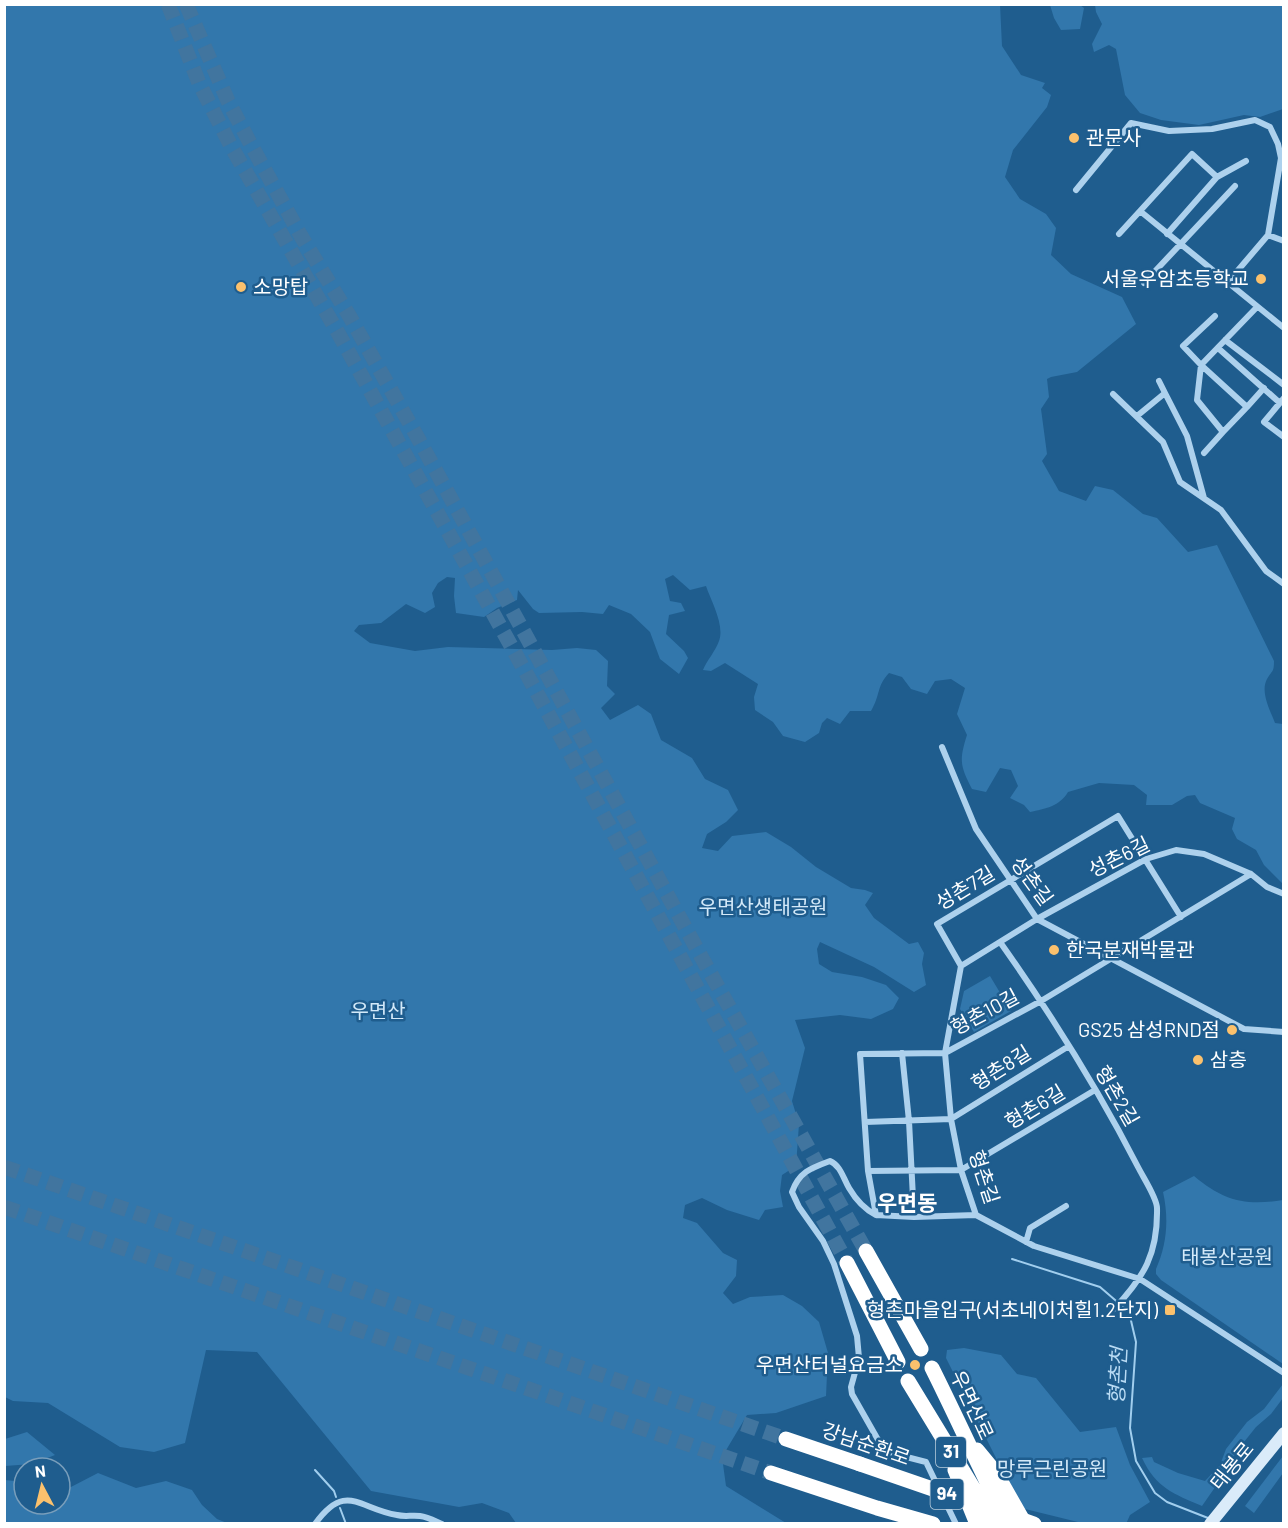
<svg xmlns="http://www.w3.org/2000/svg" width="1288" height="1528" font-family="Barlow,'Noto Sans KR',sans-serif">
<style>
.green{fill:#3277ac}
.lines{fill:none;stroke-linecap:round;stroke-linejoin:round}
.stream{stroke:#a1ceee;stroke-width:2}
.highway-tunnel{stroke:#41759f;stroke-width:15;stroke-dasharray:15 8;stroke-linecap:butt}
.street{stroke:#add1ed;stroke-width:6}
.secondary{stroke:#daebf9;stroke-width:12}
.highway{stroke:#fff;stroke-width:15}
.highway-bridge{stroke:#fff;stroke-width:15}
.poi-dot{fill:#fbc16d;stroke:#1f5d8e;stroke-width:2}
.labels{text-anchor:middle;stroke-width:5;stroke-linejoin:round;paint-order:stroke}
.shield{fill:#1f5d8e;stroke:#bccedd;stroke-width:1.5}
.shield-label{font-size:18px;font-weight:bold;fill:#fff}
.poi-label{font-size:20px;fill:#fff;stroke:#1f5d8e;text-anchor:start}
.street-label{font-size:20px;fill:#fff;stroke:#1f5d8e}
.park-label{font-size:20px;fill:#d3e9f9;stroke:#1f5d8e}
.water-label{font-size:21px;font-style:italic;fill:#b9dbf4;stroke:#1f5d8e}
.quarter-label{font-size:22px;font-weight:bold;fill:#fff;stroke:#1f5d8e}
</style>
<rect width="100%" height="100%" fill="#1f5d8e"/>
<path class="green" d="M5 4 1000 5 1002 46 1021 75 1045 83 1042 88 1051 95 1047 107 1013 150 1005 177 1020 199 1046 214 1056 228 1051 255 1071 274 1122 297 1136 324 1077 372 1051 377 1047 379 1049 397 1041 409 1047 454 1042 461 1059 491 1086 501 1095 486 1113 490 1143 514 1157 518 1188 552 1217 545 1274 661C1274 673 1272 670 1267 679 1260 692 1270 710 1275 723L1283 724V884L1264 865 1256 850 1237 839 1232 829 1235 818 1200 803 1195 795 1187 796 1172 805H1146L1147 795 1134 785 1099 783 1068 792C1060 806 1045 809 1030 812L1024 805 1010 798 1018 786 1011 770 1000 768 986 792 972 789C960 766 959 760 967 735L957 714 965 688 951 679 935 681 927 694 911 689 902 677 889 673C876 687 881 694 871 711H850L840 724 827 718 822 723 819 733 805 742 783 736 773 722 755 710 754 697 758 684 725 663 711 671 703 670C707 660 715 652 719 641 725 625 711 601 706 586L690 590 673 575 665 579 670 601 681 603 685 611 669 615 666 634 684 651 688 658 679 674 660 659 650 632 631 614 609 605 603 614 582 612 539 613 533 609 518 590 517 600 497 608 484 617 456 613 454 596 455 578 447 577 438 583 432 593 435 607 425 613 406 604 381 623 359 625 354 631 370 643 415 651 448 647 552 650 577 648 596 650 608 661 607 686 615 694 601 708 610 720 638 705 651 714 661 740 692 758 705 779 728 790 738 810 726 822 707 834 702 848 718 851 732 836 766 832 791 847 816 867 851 888 865 890 873 893 865 905 874 918 909 944 918 942 924 953 922 964 926 985 914 992 874 967 820 942 817 949 819 964 832 972 862 977 886 985 899 998 893 1009 871 1019 840 1015 795 1020 805 1048 792 1101 799 1124 796 1166 782 1175 780 1191 783 1207 765 1210 759 1220 727 1210 702 1198 685 1205 683 1218 697 1223 723 1253 737 1260 736 1276 723 1293 733 1304 750 1297 783 1295 802 1306 819 1322 828 1353 826 1396 776 1413 747 1415 722 1457 726 1486 786 1523H516L509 1513 482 1503 459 1507 371 1491 257 1352 206 1350 185 1443 154 1452 120 1447 48 1403 13 1401 5 1397Z
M1050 5H1080L1084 8 1080 29 1061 30 1054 18Z
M1095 5H1283V109L1260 117 1244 115 1199 125 1161 120 1140 113 1125 95 1116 49 1109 45 1094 52 1092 44 1102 24 1096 12Z
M990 976 1011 1011 974 1032 960 1009 964 991Z
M1194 1176C1224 1201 1245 1206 1283 1200V1364L1161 1280 1156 1274V1269C1167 1244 1169 1219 1163 1192Z
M964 1348 1001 1355 1017 1374 1036 1378 1080 1432 1116 1427 1130 1465 1150 1502 1130 1515 1126 1524 1082 1523 1021 1508 946 1358 947 1350Z
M1283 1384V1398L1271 1414 1256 1427 1236 1452 1227 1470 1202 1506C1174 1494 1156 1488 1142 1458L1152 1457 1154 1462 1178 1473 1205 1481 1220 1465 1226 1449 1247 1422 1264 1409Z
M27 1432 55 1455 32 1464 5 1466V1439Z
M1283 1456V1473L1254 1513 1245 1506Z
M98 1473 136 1488 166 1481 192 1490 202 1505 217 1519 227 1523H5V1480L24 1482V1504H60V1486L69 1488Z"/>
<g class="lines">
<path class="stream" d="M1012 1259 1100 1287 1129 1312 1136 1342 1130 1428 1136 1461 1155 1493 1167 1502 1208 1518
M315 1470 334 1491 336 1497
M340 1508 346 1524"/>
<path class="highway-tunnel" d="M168 4 199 83 232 148 337 331 525 671 847 1263
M186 4 228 101 249 141 301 236 350 317 419 440 703 960 866 1251
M4 1167 786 1439
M4 1207 771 1473"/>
<path class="street" d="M1217 177 1246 161
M1076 190 1131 123 1169 131 1212 129 1255 120 1270 127 1278 144 1281 158 1268 235 1228 282
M1119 234 1140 211
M1167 234 1217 177 1192 154 1140 211 1284 328
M1268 235 1284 241
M1144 283 1235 186
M1215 316 1183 346 1201 365 1257 307
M1225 340 1284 385
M1218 348 1280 403
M1201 365 1247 407 1223 432 1197 400Z
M1165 393 1187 436 1204 498
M1113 394 1163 442 1180 482 1221 510 1266 571 1284 584
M1284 398 1264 422 1284 437
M1247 407 1264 388
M1137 416 1165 393 1159 381
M1204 453 1223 432
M942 747 976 829 1037 919 1244 1029 1284 1032
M1284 894 1267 887 1251 874 1204 854 1176 850 1146 859 1037 919 961 966 945 1053 951 1119 961 1170 976 1215 1034 1246 1140 1279 1284 1373
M1000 942C1051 1014 1098 1089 1138 1167 1143 1177 1157 1198 1157 1208 1158 1254 1144 1277 1114 1309
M961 966 937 924 1118 816 1181 917
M902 1053 909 1121 914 1217
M1095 1090 961 1170 868 1171 860 1054 945 1053 1041 1001 1251 874
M865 1122 951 1119 1069 1046
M868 1171 876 1215 914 1217 976 1215
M876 1215C864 1209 856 1200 849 1188 843 1178 841 1166 830 1161 811 1168 799 1172 792 1192L799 1207 823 1241 834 1264 857 1336 859 1358 851 1387 852 1394 881 1445 891 1453 926 1462 956 1524
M1026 1242 1030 1228 1066 1206
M315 1524C346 1481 359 1509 397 1515 404 1517 412 1515 420 1516 428 1517 435 1521 442 1524"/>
<path class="secondary" d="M1210 1524 1284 1433"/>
<path class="highway" d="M866 1251 921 1349
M847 1263 898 1362
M932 1368C958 1420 981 1472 1008 1524
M908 1381 975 1491 992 1524
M786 1439 860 1464
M977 1450 996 1473 1025 1524
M955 1470 977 1524
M771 1473 877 1508 933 1524"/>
<path class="highway-bridge" d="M860 1464 1034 1524"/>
</g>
<g class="poi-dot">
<circle cx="1074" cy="138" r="6"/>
<circle cx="1261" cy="279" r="6"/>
<circle cx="241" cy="287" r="6"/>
<circle cx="1054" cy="950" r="6"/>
<circle cx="1232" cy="1030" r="6"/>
<circle cx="1198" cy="1060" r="6"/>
<rect x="1164" y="1304" width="12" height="12" rx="3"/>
<circle cx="915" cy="1365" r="6"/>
</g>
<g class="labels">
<g class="shield">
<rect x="936" y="1437" width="30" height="30" rx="4.5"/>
<rect x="930.5" y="1479" width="33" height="30" rx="4.5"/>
</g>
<g class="shield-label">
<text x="951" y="1458">31</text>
<text x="947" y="1500">94</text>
</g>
<g class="poi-label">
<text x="1086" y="145">관문사</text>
<text x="1249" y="286" text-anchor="end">서울우암초등학교</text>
<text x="253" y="294">소망탑</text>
<text x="1066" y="957">한국분재박물관</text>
<text x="1220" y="1037" text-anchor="end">GS25 삼성RND점</text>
<text x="1210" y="1067">삼층</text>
<text x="1158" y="1317" text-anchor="end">형촌마을입구(서초네이처힐1.2단지)</text>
<text x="903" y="1372" text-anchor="end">우면산터널요금소</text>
</g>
<g class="street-label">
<text transform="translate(1119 857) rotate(-26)" y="7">성촌6길</text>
<text transform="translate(1032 881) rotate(54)" y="7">성촌길</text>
<text transform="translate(965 888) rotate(-31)" y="7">성촌7길</text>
<text transform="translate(985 1012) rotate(-28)" y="7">형촌10길</text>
<text transform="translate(1001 1068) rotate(-32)" y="7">형촌8길</text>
<text transform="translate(1117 1096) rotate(60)" y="7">형촌2길</text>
<text transform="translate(1035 1107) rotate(-31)" y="7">형촌6길</text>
<text transform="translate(984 1177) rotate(72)" y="7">형촌길</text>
<text transform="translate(972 1405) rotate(65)" y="7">우면산로</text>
<text transform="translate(866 1444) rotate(19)" y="7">강남순환로</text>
<text transform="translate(1232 1466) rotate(-51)" y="7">태봉로</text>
</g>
<g class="park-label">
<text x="763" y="914">우면산생태공원</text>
<text x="378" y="1018">우면산</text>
<text x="1227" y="1264">태봉산공원</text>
<text x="1052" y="1476">망루근린공원</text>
</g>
<g class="water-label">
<text transform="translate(1118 1376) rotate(-87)" y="7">형촌천</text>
</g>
<g class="quarter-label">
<text x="907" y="1211">우면동</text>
</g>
</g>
<rect width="1288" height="1528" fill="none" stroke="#ffffff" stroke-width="12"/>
<g transform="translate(42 1486) rotate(353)"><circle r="28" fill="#1f5d8e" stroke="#799ebb" stroke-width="1.5"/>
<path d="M0-4.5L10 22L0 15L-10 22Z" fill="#fbc16d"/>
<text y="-9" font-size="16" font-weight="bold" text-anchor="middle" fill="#ffffff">N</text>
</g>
</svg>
